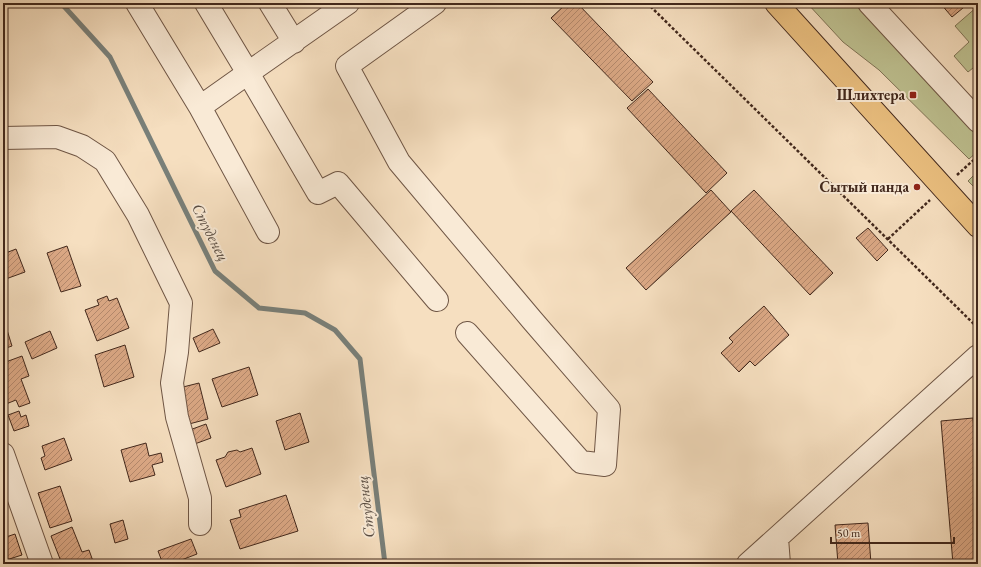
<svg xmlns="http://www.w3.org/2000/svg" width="981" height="567" font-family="'EB Garamond',serif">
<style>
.green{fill:#bec191;stroke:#807456}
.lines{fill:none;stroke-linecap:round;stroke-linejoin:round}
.stream{stroke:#79807a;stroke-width:5}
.building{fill:url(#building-hatch);stroke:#42281c}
.minor-casing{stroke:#6f5645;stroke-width:24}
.major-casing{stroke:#42281c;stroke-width:24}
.path{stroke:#42281c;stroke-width:2.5;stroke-dasharray:3 2;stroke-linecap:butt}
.minor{stroke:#f9ead6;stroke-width:22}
.major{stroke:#ebc080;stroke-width:22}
.poi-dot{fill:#8f2418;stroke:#f9ead6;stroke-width:1.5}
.labels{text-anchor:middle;stroke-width:4;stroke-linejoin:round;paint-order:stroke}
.poi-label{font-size:15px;font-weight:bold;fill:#42281c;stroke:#f9ead6;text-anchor:end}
.water-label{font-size:16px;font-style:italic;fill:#594d43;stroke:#f9ead6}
</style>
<defs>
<pattern id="building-hatch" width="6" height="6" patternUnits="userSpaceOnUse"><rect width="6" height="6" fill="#ddaa87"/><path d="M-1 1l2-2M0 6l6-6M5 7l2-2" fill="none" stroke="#b58a6e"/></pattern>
</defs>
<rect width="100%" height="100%" fill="#f6dfc0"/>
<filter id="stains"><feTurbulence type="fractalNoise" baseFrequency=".005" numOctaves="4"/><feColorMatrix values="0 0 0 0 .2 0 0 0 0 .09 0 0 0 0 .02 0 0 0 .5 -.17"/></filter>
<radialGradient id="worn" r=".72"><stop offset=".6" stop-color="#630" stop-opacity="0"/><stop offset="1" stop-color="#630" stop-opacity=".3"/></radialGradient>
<path class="green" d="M807 3H857L978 134V151L969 159 879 70 843 42Z
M978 6V64L968 72 954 56 969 42 955 26Z
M978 171V191L968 181Z"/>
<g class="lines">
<path class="stream" d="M61 3 110 57 215 271 259 308 305 313 335 330 360 359 385 564"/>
</g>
<path class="building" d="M567 3H577L653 82 632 101 551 18Z
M940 3H969L952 17Z
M648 89 727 173 706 193 627 108Z
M711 190 731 212 646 290 626 268Z
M754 190 833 273 810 295 731 211Z
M868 228 888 250 877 261 856 238Z
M67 246 81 286 61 292 47 253Z
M16 249 25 272 3 280V254Z
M107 296 109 301 117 298 129 328 97 341 85 310 99 305 97 300Z
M764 306 789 335 755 366 750 361 739 372 721 353 733 342 729 338Z
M3 317 12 346 3 349Z
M213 329 220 343 199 352 193 338Z
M50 331 57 348 32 359 25 342Z
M125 345 134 377 104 387 95 355Z
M22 356 29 376 21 379 30 403 19 407 16 400 6 404 3 395V363Z
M249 367 258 395 222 407 212 379Z
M199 383 208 419 189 424 179 388Z
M19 411 21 417 26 415 29 426 14 431 8 415Z
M300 413 309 442 285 450 276 421Z
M973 418 978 479V564H953L941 421Z
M206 424 211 438 192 445 187 431Z
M64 438 72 460 45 470 41 458 45 456 42 446Z
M146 443 149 456 161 453 163 462 152 465 155 475 130 482 121 450Z
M252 448 261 474 226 487 216 460 225 457 228 452 237 450 240 452Z
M60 486 72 521 50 528 38 493Z
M286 495 298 531 240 549 230 520 241 517 239 510Z
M123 520 128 539 115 543 110 524Z
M868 523 871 564H838L835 525Z
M72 527 82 552 89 550 94 564H62L51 536Z
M15 534 22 555 3 561V538Z
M191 539 197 554 171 564H163L158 551Z"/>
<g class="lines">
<defs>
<path id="minor" d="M137 3 200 107 248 73 206 3
M270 3 294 42
M348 3 248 73 318 193 338 183 437 300
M435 3 347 66 399 162 532 320 609 409 605 465 581 462 467 333
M869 3 978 121
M200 107 268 232
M3 138 57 137 82 146 105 161 138 215 181 303 177 352 172 383 177 417 200 498V524
M3 454 42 564
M777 538 779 564
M748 564 978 356"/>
<path id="major" d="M776 3 978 226"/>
</defs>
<use href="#minor" class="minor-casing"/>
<use href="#major" class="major-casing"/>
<path class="path" d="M647 3 978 328
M957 175 978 156
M888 239 930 200"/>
<use href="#minor" class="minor"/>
<use href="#major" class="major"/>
</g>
<g class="poi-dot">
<rect x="909" y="91" width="8" height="8" rx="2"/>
<circle cx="917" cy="187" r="4"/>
</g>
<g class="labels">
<g class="poi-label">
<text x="905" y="100">Шлихтера</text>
<text x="909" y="192">Сытый панда</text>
</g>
<g class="water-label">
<text transform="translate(211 232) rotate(63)" y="6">Студенец</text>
<text transform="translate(365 507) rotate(-97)" y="6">Студенец</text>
</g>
</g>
<rect width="981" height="567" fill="none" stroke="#f6dfc0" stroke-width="16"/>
<rect x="4" y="4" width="973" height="559" fill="none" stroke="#42281c" stroke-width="2"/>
<rect x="8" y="8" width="965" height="551" fill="none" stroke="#42281c"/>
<path d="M831 537v6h123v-6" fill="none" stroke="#42281c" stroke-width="2"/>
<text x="837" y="537" font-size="12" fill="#42281c" stroke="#f9ead6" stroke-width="3" paint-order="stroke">50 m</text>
<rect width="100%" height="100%" filter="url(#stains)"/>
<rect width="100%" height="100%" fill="url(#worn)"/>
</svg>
